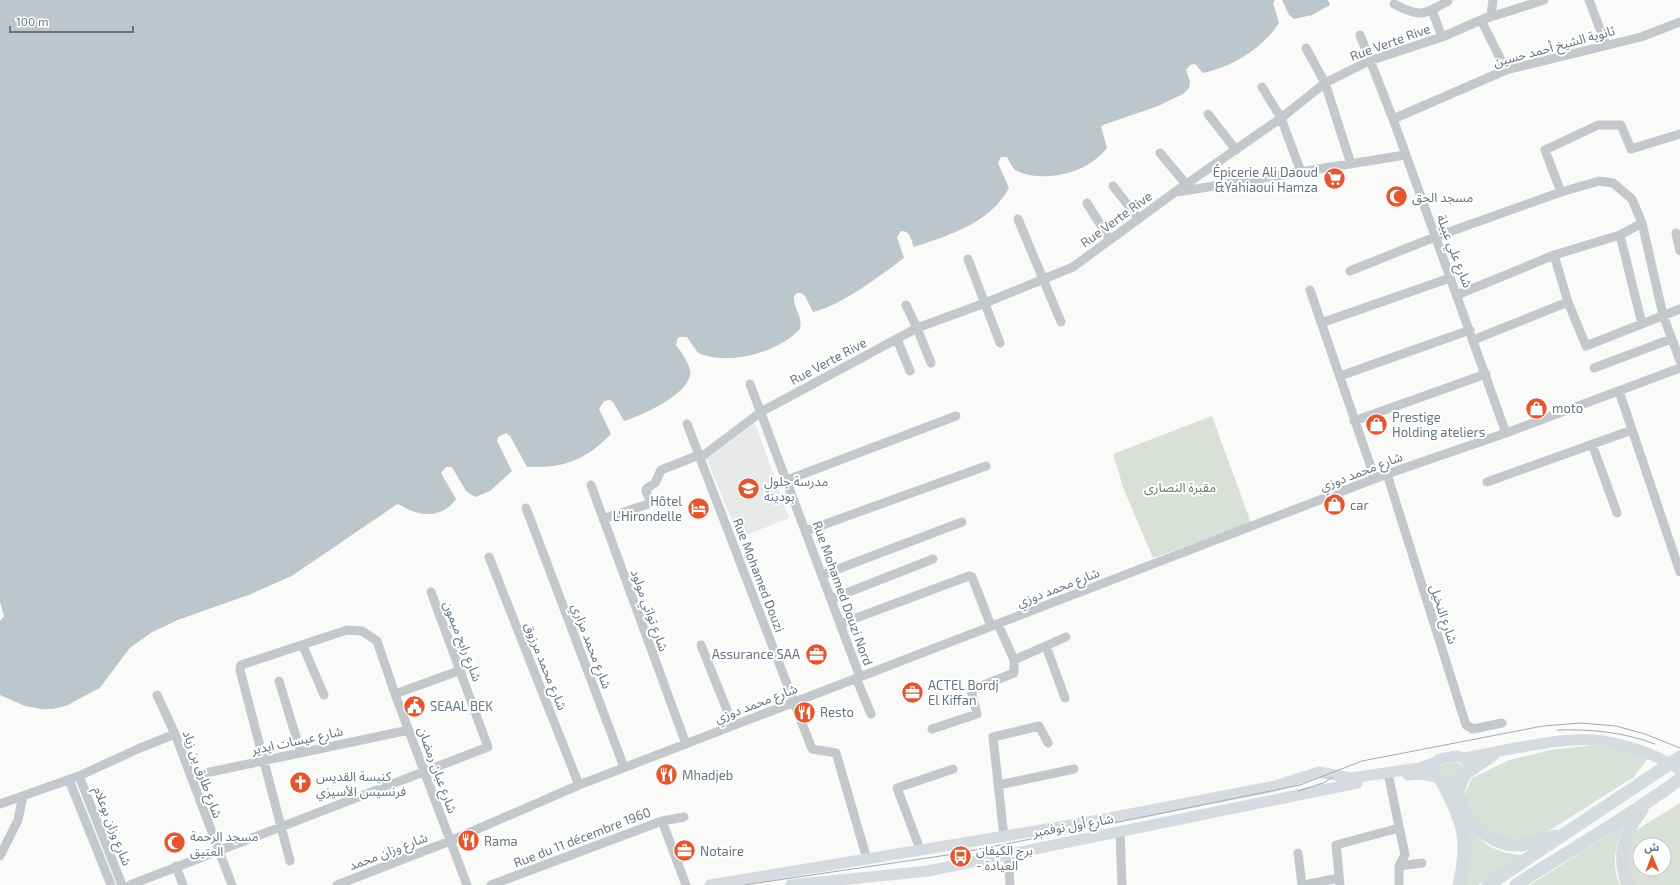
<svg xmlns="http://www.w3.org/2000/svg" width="1680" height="885" font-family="'Exo 2','Noto Sans Arabic',sans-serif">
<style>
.built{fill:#e8e9e9}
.green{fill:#dadfd7;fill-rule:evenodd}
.water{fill:#bbc7cb}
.pier{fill:#fafaf8}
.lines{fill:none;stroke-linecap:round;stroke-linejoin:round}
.minor{stroke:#c3c8cc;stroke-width:9}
.major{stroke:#d6dbdf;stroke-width:11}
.highway{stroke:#d6dbdf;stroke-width:13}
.tram{stroke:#a2aab0;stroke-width:1}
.labels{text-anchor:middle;stroke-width:4;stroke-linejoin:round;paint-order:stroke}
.street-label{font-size:13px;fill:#657683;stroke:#fff}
.poi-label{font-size:13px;fill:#657683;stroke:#fff;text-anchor:start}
.park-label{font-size:13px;fill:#687a64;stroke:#fff}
</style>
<rect width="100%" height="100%" fill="#fafaf8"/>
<path class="built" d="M755 423 789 518 739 538 707 459Z"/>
<path class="green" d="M1212 416 1251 523 1153 558 1124 490 1113 454Z
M1593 745 1624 750 1648 758 1634 777 1531 842 1514 843 1485 831 1467 808 1464 796 1472 778 1509 760 1551 750Z
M1457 762 1463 766V772L1445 778 1436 769 1443 764Z
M1680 803V885H1629L1626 852 1635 831ZM1640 845H1664V869H1640Z
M1624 825C1615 843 1611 866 1620 885H1530Z
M1470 828C1484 847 1501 854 1524 855L1478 885H1464C1471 865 1471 850 1466 830Z"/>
<path class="water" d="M0 0H1275L1273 3 1279 23C1263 48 1232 67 1203 73L1195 64 1190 65 1186 70 1190 81 1189 88 1183 94 1158 106 1103 125 1101 127 1107 148C1090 169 1063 178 1036 176 1029 175 1022 174 1015 170 1012 167 1009 161 1007 157H1001L998 163 1009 188C990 223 950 235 914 247 911 240 910 230 901 231L897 237 904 258C880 276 842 305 813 312L805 296 801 293H797L794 296C793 308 803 316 800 329 778 353 728 366 698 353L687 337H679L677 340 676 345C681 352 688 361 690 370 695 392 640 417 624 421L613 402 610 400 604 401 599 409 611 434C584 461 565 468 527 467L510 436 506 433 498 437 497 441 512 471 490 491 475 497 466 491 452 467H446L441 473 456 499C442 519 419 517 400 505H396L292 576 249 595 178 620 151 633 130 648 100 688 69 705 53 709H41L25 706 0 695V621L4 616 0 602Z
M1282 0H1328L1330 5 1312 15 1294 19 1289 15Z"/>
<path class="pier" d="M398 504 405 508V511L397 507 293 578 250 596 179 622 152 635 132 649 102 690 62 710V708L100 688 130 648 151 633 178 620 249 595 292 576Z"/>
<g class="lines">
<path class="minor" d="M1493 0 1491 15 1481 20 1506 70
M1589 0 1606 45
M1394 4C1421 18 1423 15 1448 1
M1432 10 1442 37
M1360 35 1393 119 1506 433
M1306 48 1325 83 1351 164
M1262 87 1281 118 1301 172
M1208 114 1236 150
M1393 119 1506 70 1641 37 1680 22
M1680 134 1631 149 1621 125H1598L1545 150 1561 192 1599 181 1613 183 1632 199 1642 223 1663 315 1680 361
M1160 153 1186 184
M1113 186 1139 219
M1177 192 1405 155
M1087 203 1110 240
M1018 219 1061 322
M1676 233 1680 251
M1620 235 1642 324
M1554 255 1568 302 1586 346 1680 309
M968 259 1000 343
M1350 271 1435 237 1561 192
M1310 290 1375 479
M1457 295 1554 255 1620 235 1642 223
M906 305 917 328 931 363
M1321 323 1450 278
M897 339 910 371
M1473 340 1568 302
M1594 368 1671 339
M1340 376 1470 330
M750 384 860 677
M1619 391 1680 572
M1354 421 1486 374
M687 424 699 455
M1592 444 1617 513
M700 458 761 412 917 328 985 303 1073 267 1175 192 1281 118 1325 83 1369 61 1442 37 1481 20 1544 0
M700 458 812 749 836 753 867 859
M1387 474 1466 725 1473 729 1502 723
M787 480 956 416
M1487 482 1632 430
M591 485 686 744
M526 508 624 767
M603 519 651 503 646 491 647 488 655 483 661 470 699 455 700 458
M806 531 986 466
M489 557 579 785
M822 575 962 522
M831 599 933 559
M840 624 969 576 972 577 991 626
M701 645 733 725
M303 646 324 695
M1046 646 1065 698
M1014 660 1066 637
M856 678 871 714
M279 681 301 753
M395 694 461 670
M157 695 175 734 232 885
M932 729 977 714 971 690 1014 673V660L998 624
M79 776 122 885
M191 776 409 730
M1389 778 1405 855 1399 866V885
M69 780 111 885
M999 785 1074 769
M0 804 79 776 140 748 175 734
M662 821 686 885
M1120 831 1122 885
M1004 837 993 737 1039 726 1048 743
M920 849 897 788 953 769
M1298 853 1302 885
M1008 854 1010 885
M0 856 18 820 23 796
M290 861 240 670 241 665 347 630 362 631 377 641 395 694 467 885
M176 866 183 885
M1399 866 1422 863
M130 885 488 747 431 592
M337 885 450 841 579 785 1387 474 1506 433 1680 368
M491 885 662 821 684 817
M1304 885 1339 878
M1340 885 1336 845 1399 828"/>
<path class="major" d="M1457 756 1464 758 1469 764C1468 785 1428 789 1434 763L1439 759Z
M1464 758C1500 752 1536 742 1573 740 1607 737 1652 751 1680 770
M1468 773 1494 755
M1408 775 1420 774 1436 777
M710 885 1089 822 1275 786 1319 772 1351 778 1419 768 1434 763
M791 885 928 871 1357 783"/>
<path class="highway" d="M1464 776C1461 782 1457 790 1458 797 1461 820 1490 843 1513 845 1527 846 1541 840 1555 836
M1441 780C1463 820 1470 840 1459 885
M1488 885 1680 757
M1516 885C1571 849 1628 818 1680 779
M1628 885C1617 856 1623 834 1642 810"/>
<path class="tram" d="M1557 730C1591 729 1623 732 1655 744
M1298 791 1323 783 1333 777
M744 885 954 854 1119 822 1300 785 1362 761 1543 726 1581 723 1616 726 1645 734 1680 748"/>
</g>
<defs>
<symbol id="supermarket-disc" viewBox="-11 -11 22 22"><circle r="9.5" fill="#e4572e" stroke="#fff"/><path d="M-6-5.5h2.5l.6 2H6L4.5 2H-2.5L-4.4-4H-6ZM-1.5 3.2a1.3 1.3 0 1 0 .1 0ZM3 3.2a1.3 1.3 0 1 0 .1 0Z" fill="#fff"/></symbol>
<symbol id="mosque-disc" viewBox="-11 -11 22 22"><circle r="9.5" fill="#e4572e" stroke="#fff"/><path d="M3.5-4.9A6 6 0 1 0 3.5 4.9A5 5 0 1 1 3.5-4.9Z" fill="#fff"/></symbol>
<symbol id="shop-disc" viewBox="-11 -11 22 22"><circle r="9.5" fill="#e4572e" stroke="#fff"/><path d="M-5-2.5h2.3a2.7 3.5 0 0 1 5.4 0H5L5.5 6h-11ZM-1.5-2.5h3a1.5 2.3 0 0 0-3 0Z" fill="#fff"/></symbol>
<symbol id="school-disc" viewBox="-11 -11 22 22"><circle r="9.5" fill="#e4572e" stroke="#fff"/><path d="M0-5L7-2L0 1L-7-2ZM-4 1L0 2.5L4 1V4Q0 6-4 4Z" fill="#fff"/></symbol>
<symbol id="hotel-disc" viewBox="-11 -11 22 22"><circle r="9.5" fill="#e4572e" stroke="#fff"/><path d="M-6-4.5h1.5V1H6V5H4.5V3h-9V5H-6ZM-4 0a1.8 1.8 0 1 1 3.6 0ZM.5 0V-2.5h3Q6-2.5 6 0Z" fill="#fff"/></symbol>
<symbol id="office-disc" viewBox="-11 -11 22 22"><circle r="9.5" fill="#e4572e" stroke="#fff"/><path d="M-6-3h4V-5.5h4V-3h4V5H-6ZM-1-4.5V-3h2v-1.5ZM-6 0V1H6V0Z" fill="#fff"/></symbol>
<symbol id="civic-disc" viewBox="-11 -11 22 22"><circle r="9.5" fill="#e4572e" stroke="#fff"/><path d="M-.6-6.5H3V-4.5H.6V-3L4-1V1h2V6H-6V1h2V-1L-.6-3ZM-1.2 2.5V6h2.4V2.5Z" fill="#fff"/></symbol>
<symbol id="restaurant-disc" viewBox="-11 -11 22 22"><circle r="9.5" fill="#e4572e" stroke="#fff"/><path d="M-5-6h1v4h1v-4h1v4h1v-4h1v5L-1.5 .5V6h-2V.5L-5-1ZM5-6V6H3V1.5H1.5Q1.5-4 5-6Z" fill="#fff"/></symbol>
<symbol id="church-disc" viewBox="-11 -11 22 22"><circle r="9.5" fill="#e4572e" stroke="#fff"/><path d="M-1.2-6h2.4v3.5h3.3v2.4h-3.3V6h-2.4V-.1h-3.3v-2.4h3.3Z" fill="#fff"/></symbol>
<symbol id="bus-disc" viewBox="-11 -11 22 22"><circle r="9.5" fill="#e4572e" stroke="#fff"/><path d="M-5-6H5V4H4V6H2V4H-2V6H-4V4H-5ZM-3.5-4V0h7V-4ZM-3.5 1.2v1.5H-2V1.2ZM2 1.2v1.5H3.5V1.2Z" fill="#fff"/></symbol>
</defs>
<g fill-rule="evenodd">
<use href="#supermarket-disc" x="1322" y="166" width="25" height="25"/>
<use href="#mosque-disc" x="1384" y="184" width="25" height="25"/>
<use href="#shop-disc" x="1524" y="396" width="25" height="25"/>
<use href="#shop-disc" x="1364" y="412" width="25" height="25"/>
<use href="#school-disc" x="736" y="476" width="25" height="25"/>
<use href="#shop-disc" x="1322" y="492" width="25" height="25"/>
<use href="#hotel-disc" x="686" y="496" width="25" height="25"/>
<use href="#office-disc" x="804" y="642" width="25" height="25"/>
<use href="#office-disc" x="900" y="680" width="25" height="25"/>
<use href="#civic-disc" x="402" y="694" width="25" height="25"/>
<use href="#restaurant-disc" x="792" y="700" width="25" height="25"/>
<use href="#restaurant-disc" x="654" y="762" width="25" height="25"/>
<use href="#church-disc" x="288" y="770" width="25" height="25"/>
<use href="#restaurant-disc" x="456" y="828" width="25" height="25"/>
<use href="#mosque-disc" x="162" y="830" width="25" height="25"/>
<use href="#office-disc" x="672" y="838" width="25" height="25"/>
<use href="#bus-disc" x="948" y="844" width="25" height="25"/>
</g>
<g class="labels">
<g class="street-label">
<text transform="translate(1390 42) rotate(-20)" y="5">Rue Verte Rive</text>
<text transform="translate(1554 46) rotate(-15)" y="5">ثانوية الشيخ أحمد حسين</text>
<text transform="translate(1116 219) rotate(-36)" y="5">Rue Verte Rive</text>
<text transform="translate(1455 251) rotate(69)" y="5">شارع علي عبيلة</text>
<text transform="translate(828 361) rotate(-28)" y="5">Rue Verte Rive</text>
<text transform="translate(1361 471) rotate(-21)" y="5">شارع محمد دوزي</text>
<text transform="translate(759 575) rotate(69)" y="5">Rue Mohamed Douzi</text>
<text transform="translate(1058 587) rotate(-21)" y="5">شارع محمد دوزي</text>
<text transform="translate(843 593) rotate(70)" y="5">Rue Mohamed Douzi Nord</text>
<text transform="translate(650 610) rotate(70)" y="5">شارع تواتي مولود</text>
<text transform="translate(1444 614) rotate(72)" y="5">شارع النخيل</text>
<text transform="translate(463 641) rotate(69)" y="5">شارع رابح ميمون</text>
<text transform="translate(592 646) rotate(69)" y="5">شارع محمد مزاري</text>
<text transform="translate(546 666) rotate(68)" y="5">شارع محمد مرزوق</text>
<text transform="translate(756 703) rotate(-21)" y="5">شارع محمد دوزي</text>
<text transform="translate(297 740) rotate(-12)" y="5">شارع عيسات ايدير</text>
<text transform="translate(438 770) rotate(70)" y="5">شارع عبان رمضان</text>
<text transform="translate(203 774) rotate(70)" y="5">شارع طارق بن زياد</text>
<text transform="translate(1073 825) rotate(-10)" y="5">شارع أول نوفمبر</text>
<text transform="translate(113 826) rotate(69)" y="5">شارع وزان بوعلام</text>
<text transform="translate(582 837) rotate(-21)" y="5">Rue du 11 décembre 1960</text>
<text transform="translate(388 851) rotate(-21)" y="5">شارع وزان محمد</text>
</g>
<g class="poi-label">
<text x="1318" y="177" text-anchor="end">Épicerie Ali Daoud<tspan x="1318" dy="15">&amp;Yahiaoui Hamza</tspan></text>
<text x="1412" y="202">مسجد الحق</text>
<text x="1552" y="413">moto</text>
<text x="1392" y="422">Prestige<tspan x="1392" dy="15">Holding ateliers</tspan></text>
<text x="764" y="486">مدرسة جلول<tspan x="764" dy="15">بودينة</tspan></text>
<text x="682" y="506" text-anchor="end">Hôtel<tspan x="682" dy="15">L'Hirondelle</tspan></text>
<text x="1350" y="510">car</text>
<text x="800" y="659" text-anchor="end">Assurance SAA</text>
<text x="928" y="690">ACTEL Bordj<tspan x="928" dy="15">El Kiffan</tspan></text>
<text x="430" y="711">SEAAL BEK</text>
<text x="820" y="717">Resto</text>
<text x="682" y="780">Mhadjeb</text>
<text x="316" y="781">كنيسة القديس<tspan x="316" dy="15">فرنسيس الأسيزي</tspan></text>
<text x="190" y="841">مسجد الرحمة<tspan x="190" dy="15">العتيق</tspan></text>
<text x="484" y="846">Rama</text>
<text x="976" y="855">برج الكيفان<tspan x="976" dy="15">- العيادة</tspan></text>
<text x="700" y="856">Notaire</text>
</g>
<g class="park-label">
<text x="1180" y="492">مقبرة النصارى</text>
</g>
</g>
<g transform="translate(1652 857) rotate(359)"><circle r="19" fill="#ffffff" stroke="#c1c8cd"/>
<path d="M0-3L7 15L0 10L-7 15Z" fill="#e4572e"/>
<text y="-6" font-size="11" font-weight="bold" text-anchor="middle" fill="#657683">ش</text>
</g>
<path d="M10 26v6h123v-6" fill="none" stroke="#657683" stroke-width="2"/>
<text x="16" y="26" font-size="12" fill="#657683" stroke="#ffffff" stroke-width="3" paint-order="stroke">100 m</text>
</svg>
